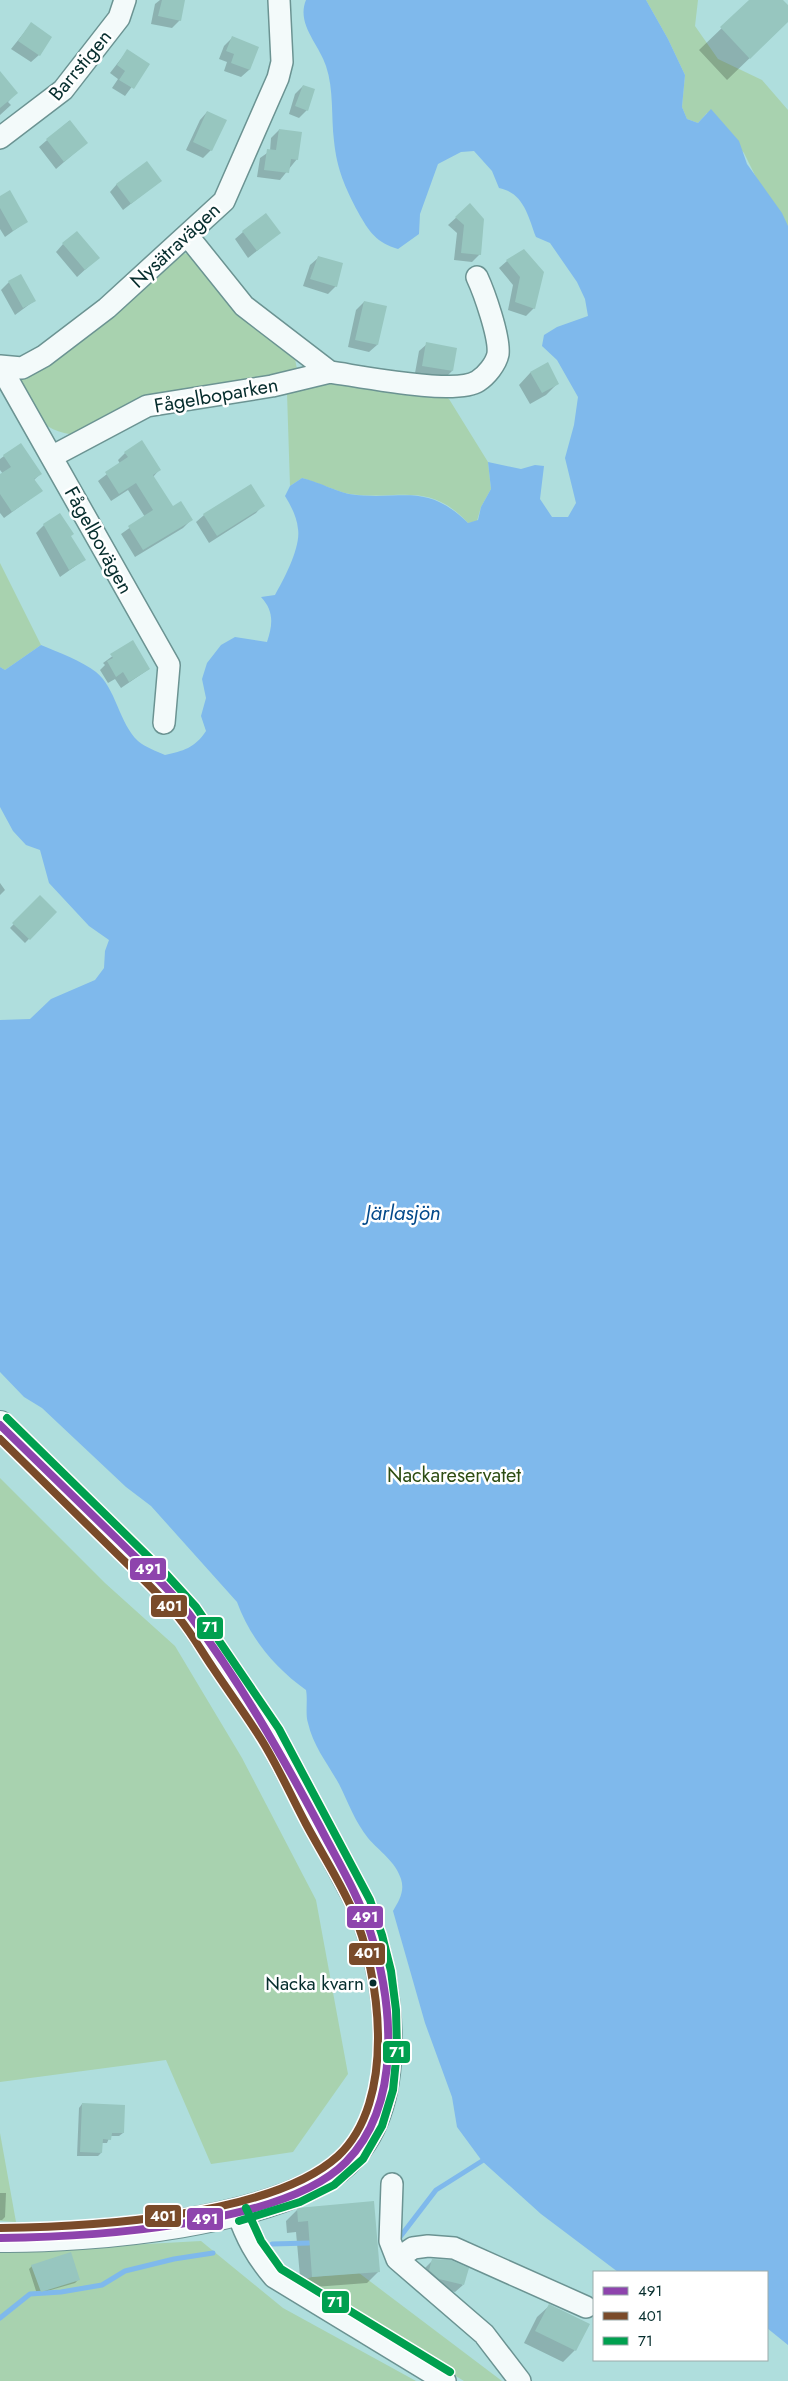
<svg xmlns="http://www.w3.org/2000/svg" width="788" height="2381" font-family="Jost,sans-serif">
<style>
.green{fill:#a8d2af}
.water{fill:#7fb9ec}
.shadow{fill:#0003}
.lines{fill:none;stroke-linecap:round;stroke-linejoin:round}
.stream{stroke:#7fb9ec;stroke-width:5}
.building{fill:#97c6bf}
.minor-casing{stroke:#6b9392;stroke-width:24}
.secondary-casing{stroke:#6b9392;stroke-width:30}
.minor{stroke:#f3fafa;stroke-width:21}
.secondary{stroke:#f3fafa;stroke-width:28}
.bus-1-casing{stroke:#fff;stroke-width:11}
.bus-2-casing{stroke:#fff;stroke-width:11}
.bus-3-casing{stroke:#fff;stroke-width:11}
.bus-1{stroke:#8e44ad;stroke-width:8}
.bus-2{stroke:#7a4b2a;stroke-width:8}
.bus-3{stroke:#00a04f;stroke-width:8}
.bus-dot{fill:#062d2d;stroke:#fff;stroke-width:2}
.labels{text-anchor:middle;stroke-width:5;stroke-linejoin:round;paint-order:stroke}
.bus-label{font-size:19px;fill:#062d2d;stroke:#fff;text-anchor:end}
.street-label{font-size:20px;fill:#062d2d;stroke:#fff}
.park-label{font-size:20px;fill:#2d4d12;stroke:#fff}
.water-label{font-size:21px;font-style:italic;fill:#03498a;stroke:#fff}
.line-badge{stroke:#fff;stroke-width:2}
.badge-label{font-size:14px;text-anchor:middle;font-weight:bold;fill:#fff}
</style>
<rect width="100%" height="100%" fill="#afdedd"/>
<path class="green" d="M646 0H698L695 26 718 59 762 80 788 110V242L744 153 707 113 698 123 687 119 682 107 685 75 668 39Z
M180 253 191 254 239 315 288 351 295 359 297 369 293 375 78 435C37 432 32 409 14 377Z
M321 382 439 392 449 399 488 462 491 489 481 507 477 521 468 523C428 480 399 501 350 494 338 492 316 482 302 478L290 486 287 393Z
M0 563 41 645 5 670 0 667Z
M0 1478 105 1583 175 1646 242 1758 316 1900 348 2074 293 2152 211 2164 166 2060 0 2082Z
M0 2133 16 2222 0 2221Z
M201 2241 283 2308 416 2381H0V2252Z
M359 2273 502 2381H464L298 2281 312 2277Z"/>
<path class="water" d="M306 0H646L668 39 685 75 682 107 687 119 698 123 711 109 739 141 747 164 782 213 788 226V2345L767 2328V2272H618L541 2214 482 2161 457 2127 452 2097 425 2023 393 1911C399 1901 405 1891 401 1879 396 1862 379 1851 368 1838 355 1822 348 1802 339 1784 328 1764 313 1746 308 1723 305 1714 308 1700 306 1690 275 1668 250 1638 237 1602L151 1506 126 1487 42 1408 24 1397 0 1372V1020L30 1019 51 999 95 980 104 968 105 951 109 940 89 926 49 883 40 850 26 845 13 831 0 807V667L5 670 41 645C58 652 82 661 96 672 116 688 119 723 138 741 145 747 156 751 165 755 183 751 195 748 206 731L201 716 206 698 202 679 207 663 221 645 235 637 267 642C273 624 274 611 261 597L275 595C284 579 301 547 298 529 297 517 291 506 285 496L290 486 302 478C316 481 338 492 349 494 401 502 424 480 468 523L478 520 481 507 491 489 488 462 521 469 535 465 544 466 540 499 552 517H568L576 503 565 458 574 425 578 397 557 360 542 346 544 335 557 327 588 316 585 299 577 282 550 243 536 237C528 216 524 193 499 188L492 171 474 151 461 152 438 164 420 214 419 234 398 249C377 243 369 232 358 212 345 187 337 170 334 141 331 116 334 90 326 66 319 44 296 24 306 0Z"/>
<path class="shadow" d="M160 0H180V20L172 28 151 24 155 4Z
M751 0H782L788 7V21L727 80 699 50Z
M31 24 39 55 31 62 11 49Z
M232 38 257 48 249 70 241 77 224 71 227 62 219 59 224 46Z
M127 51 148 65 125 96 112 88 118 79 110 73Z
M0 84 16 93 8 102 11 105 0 115Z
M303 86 307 110 299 118 289 114 295 94Z
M207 112 211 150 203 158 186 150 200 120Z
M69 121 86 143 56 169 39 147Z
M279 130 297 159 280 180 257 177 260 158 270 151 271 138Z
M160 181 123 210 110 192 117 184Z
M0 198 27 221 5 237 0 229Z
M470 205 480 254 472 262 454 260 457 233 448 225Z
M243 232 279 233 248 258 235 239Z
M63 244 98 258 77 277 56 252Z
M524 251 534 308 526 316 508 310 513 285 499 268 507 261Z
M318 258 336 286 328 294 303 286 310 265Z
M9 282 34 301 15 315 1 290Z
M364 302 377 345 369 352 348 347 356 310Z
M427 344 456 349 452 371 444 379 415 373 419 351Z
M547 364 558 383 546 395 530 404 519 385 530 373Z
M125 453 160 469 153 477 173 508 191 520 183 528 135 557 121 534 145 517 128 490 111 501 98 481 120 464 118 460Z
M4 456 40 474 34 480 41 491 4 518 0 513V475L3 474 0 470V459Z
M263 505 256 513 209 543 196 522 204 515Z
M44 525 84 560 60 577 36 533Z
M132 642 149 669 121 688 115 679 108 683 100 670 105 665 103 663Z
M0 883 5 890 0 895Z
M40 897 55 912 25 943 10 928Z
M82 2104 123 2133 119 2136H110L107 2143H102L101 2153 98 2156H77L79 2108Z
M0 2193H6L5 2217 2 2220H0Z
M297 2210 379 2271 367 2283 301 2288 296 2232 287 2233 286 2221Z
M433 2260 463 2285 455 2292 431 2286 422 2278 425 2268Z
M32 2266 78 2280 75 2283 37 2294 29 2269Z
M549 2306 588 2324 575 2350 563 2362 524 2343 537 2317Z"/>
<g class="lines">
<path class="stream" d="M400 2237 436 2190 482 2161
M272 2244 309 2243
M0 2318 30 2294 61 2292 102 2285 125 2271 174 2259 213 2253"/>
</g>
<path class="building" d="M162 0H185L181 21 158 16Z
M749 0H783L788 5V22L750 59 720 27Z
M31 22 52 37 40 56 18 41Z
M232 36 259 47 250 70 231 63 234 54 226 51Z
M127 49 150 64 134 89 119 80 125 71 117 65Z
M0 71 18 93 0 108Z
M303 85 315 89 308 111 295 106Z
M207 111 227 120 212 151 193 142Z
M70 120 88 143 64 162 46 139Z
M279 129 302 132 298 160 291 159 289 173 264 170 267 149 276 150Z
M147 161 162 181 131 204 116 184Z
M10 190 28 222 13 231 0 208V196Z
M470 203 484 219 481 255 461 253 464 225 455 217Z
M266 213 281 233 257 251 242 231Z
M77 231 100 258 85 270 62 243Z
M524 249 544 272 535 309 515 302 520 277 506 260Z
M318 256 343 263 337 287 310 279Z
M21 274 36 301 23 308 8 281Z
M364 301 387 306 378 345 355 340Z
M426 342 457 348 453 371 422 366Z
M548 362 559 384 542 393 530 372Z
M142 440 161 470 153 475 173 506 181 501 193 520 143 550 128 526 153 510 136 483 119 494 105 472 128 457 124 452Z
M21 443 42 474 34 479 43 491 12 512 0 494V474L11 467 3 455Z
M251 484 265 506 217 536 203 514Z
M60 513 74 534 71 536 86 560 69 570 43 524Z
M133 640 150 669 129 682 123 672 116 677 107 661 113 658 110 654Z
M40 895 57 912 30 940 12 923Z
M82 2103 125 2105 124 2133H112L111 2140 103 2139 102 2153 80 2152Z
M374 2201 380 2272 312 2277 308 2221 298 2222 297 2208Z
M71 2252 80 2280 41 2292 31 2265Z
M432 2259 451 2260 469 2268 464 2285 439 2279 429 2270Z
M549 2304 590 2324 576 2351 535 2331Z"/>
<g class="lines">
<defs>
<path id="minor" d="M0 138 63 90 119 18 125 0
M0 366 22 368 44 356 107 308 224 201 278 78 282 62 279 0
M0 366 169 665 164 723
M330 372C359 376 456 396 478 381 486 376 496 364 498 354 500 337 484 292 477 277
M53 456 147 406 272 386 330 372 244 306 187 235
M392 2184 390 2241 397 2259 484 2334 520 2381
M237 2211C246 2237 256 2256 274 2277L445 2381
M397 2259 413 2248 428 2246 454 2248 586 2307"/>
<path id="secondary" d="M0 1425 159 1581 188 1613 270 1734 361 1905C390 1977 409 2104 345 2163 281 2223 87 2239 0 2238"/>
</defs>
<use href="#minor" class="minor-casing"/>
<use href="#secondary" class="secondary-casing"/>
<use href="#minor" class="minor"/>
<use href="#secondary" class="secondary"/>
<defs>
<path id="bus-1" d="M0 1425C40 1464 80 1503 120 1542 143 1565 169 1588 189 1614 239 1680 280 1752 319 1825 337 1860 358 1894 370 1931 393 2002 403 2104 346 2162 283 2226 88 2237 0 2238"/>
<path id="bus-2" d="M0 1439C36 1474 72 1510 108 1545 132 1569 158 1592 179 1618 192 1634 202 1652 213 1668 229 1692 246 1715 261 1739 278 1766 291 1796 306 1824 321 1852 339 1880 352 1909 381 1976 397 2101 338 2156 271 2217 88 2227 0 2228"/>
<path id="bus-3" d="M7 1418 166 1574 196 1607 279 1729 370 1900 382 1935 391 1971 396 2010 397 2050 393 2090 382 2126 363 2159 334 2185 300 2202 239 2221
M246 2208 261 2241 281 2269 450 2372"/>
</defs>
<use href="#bus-1" class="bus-1-casing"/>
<use href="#bus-2" class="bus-2-casing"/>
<use href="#bus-3" class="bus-3-casing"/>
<use href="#bus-1" class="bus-1"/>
<use href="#bus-2" class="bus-2"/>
<use href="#bus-3" class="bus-3"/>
</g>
<circle class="bus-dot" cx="373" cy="1983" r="4.5"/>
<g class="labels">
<g class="bus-label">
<text x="364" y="1990">Nacka kvarn</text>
</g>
<g class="street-label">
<text transform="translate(80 65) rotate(-50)" y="7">Barrstigen</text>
<text transform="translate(175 245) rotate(-43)" y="7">Nysätravägen</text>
<text transform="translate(216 395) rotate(-10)" y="7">Fågelboparken</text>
<text transform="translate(99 540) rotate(61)" y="7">Fågelbovägen</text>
</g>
<g class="park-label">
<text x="454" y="1482">Nackareservatet</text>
</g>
<g class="water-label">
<text x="403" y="1220">Järlasjön</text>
</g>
</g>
<g class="line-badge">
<rect x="129" y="1557" width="38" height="24" rx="5" fill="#8e44ad"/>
<rect x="150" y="1594" width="38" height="24" rx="5" fill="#7a4b2a"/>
<rect x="196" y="1616" width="28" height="24" rx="5" fill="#00a04f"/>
<rect x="346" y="1905" width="38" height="24" rx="5" fill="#8e44ad"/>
<rect x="348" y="1942" width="38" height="24" rx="5" fill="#7a4b2a"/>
<rect x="382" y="2040" width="29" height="24" rx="5" fill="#00a04f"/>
<rect x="144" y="2204" width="38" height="24" rx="5" fill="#7a4b2a"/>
<rect x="186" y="2207" width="38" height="24" rx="5" fill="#8e44ad"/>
<rect x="321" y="2290" width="29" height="24" rx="5" fill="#00a04f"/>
</g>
<g class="badge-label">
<text x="148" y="1574">491</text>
<text x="169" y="1611">401</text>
<text x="210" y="1632">71</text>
<text x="365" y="1922">491</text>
<text x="367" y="1958">401</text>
<text x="397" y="2057">71</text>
<text x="163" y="2221">401</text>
<text x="205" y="2224">491</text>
<text x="335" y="2307">71</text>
</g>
<rect x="593" y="2271" width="175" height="90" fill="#ffffff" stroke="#9babab"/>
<rect x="603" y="2287" width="25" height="8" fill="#8e44ad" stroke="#9babab"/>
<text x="638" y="2296" font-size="15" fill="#062d2d">491</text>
<rect x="603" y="2312" width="25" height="8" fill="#7a4b2a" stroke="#9babab"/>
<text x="638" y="2321" font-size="15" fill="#062d2d">401</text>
<rect x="603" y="2337" width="25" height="8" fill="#00a04f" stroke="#9babab"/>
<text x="638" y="2346" font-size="15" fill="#062d2d">71</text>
</svg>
